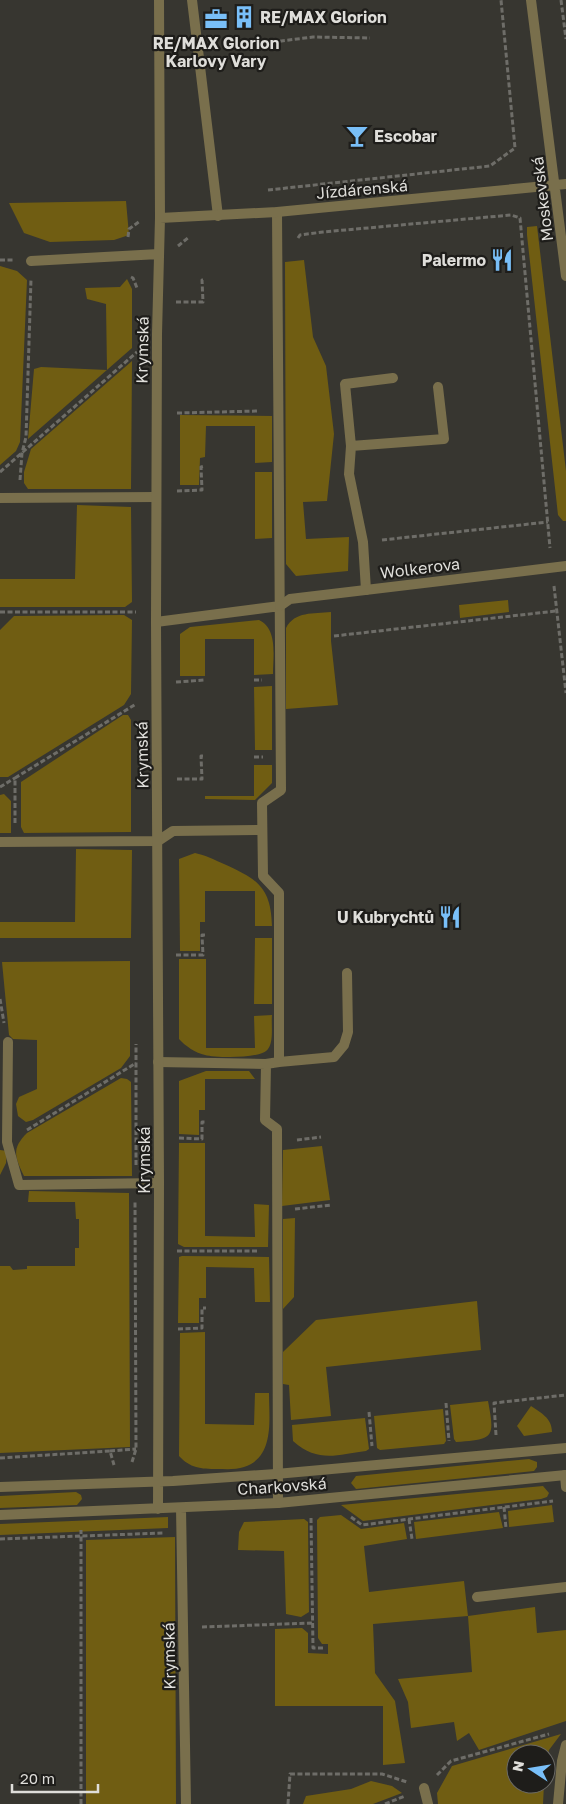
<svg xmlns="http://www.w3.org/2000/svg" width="566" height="1804" font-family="'Golos Text',sans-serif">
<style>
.green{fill:#705d12}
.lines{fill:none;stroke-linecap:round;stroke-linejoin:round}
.path{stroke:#6e6d68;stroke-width:3;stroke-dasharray:5 2.5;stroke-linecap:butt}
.service{stroke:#796f4c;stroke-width:10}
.minor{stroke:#796f4c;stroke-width:10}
.labels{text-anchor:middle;stroke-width:4.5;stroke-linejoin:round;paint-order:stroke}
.poi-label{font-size:16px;font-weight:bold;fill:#dfdeda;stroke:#1e1d1a;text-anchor:start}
.street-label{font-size:16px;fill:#dfdeda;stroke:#1e1d1a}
</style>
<rect width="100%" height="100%" fill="#373630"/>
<path class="green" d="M126 201 129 235 114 240 50 242 24 233 9 203Z
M537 226 566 471V521H563L558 515 527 235V227Z
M304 260 313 337 326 366 334 434 327 501 303 502 306 539 349 537 348 571 296 576 286 564 285 262Z
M0 266 17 271 27 280 20 442 16 451 0 465Z
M127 279 132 289V348L28 439 34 369 41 367 107 370 106 304 87 299 85 288 120 287Z
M132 361 131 489H28L24 483V472L31 449Z
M180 415 272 416V462L255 463V426H206L205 457 200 458 199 485H180Z
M255 472H272V538L255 539Z
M77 505 131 507 132 602 125 607H0V579H75Z
M508 600 509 612 460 618 459 605Z
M331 612V641L338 705 286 709V628C295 611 313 614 331 612Z
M124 615 132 620 131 694 124 705 8 777H0V630L14 616Z
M259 620C278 629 273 656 273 674L254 675V639H205V676H180V634L190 627Z
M272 686V750H255L254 687Z
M123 715H128L131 720V832L24 833 21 827V782Z
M254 765H272V783L255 800 205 799V796H254Z
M4 794 11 801V833H0V795Z
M76 849 132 850 131 938H0V922H75Z
M195 853C205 855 215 860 224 864 257 879 271 887 272 926H255V891H205V922H200V951H180L179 859Z
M255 938H272V1004H254Z
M179 959H206V1048H255L254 1016 272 1015C271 1025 274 1041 268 1049 262 1059 216 1058 205 1055 196 1053 185 1046 179 1039Z
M130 961V1056L121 1068 33 1120 26 1122 18 1116 16 1104 19 1097 37 1089V1040L13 1039 9 1035 2 962Z
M206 1071H249L255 1079H205V1110H199V1135L179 1134V1081Z
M121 1078 127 1079 131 1082 132 1176H24C15 1157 11 1149 27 1133Z
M179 1143H205V1236L255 1237 254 1204 269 1205 268 1247H184L178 1244Z
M322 1146 330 1200 282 1206 283 1150Z
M0 1150 7 1151 6 1163 0 1175Z
M29 1191 129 1193 130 1447 0 1453V1266H10L13 1270 27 1269V1266H75V1248H79V1219H76L75 1202H28Z
M295 1218 294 1297 283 1309V1219Z
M182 1256 269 1257 270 1302H255L254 1268 206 1267V1298H199V1323H178L179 1257Z
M477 1301 481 1350 326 1367 331 1416 291 1420 289 1385 283 1384V1352L316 1320Z
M205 1332V1424L254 1425 255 1393H269C269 1419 275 1457 244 1467 236 1470 225 1469 217 1469 201 1469 190 1468 179 1456L180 1333Z
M488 1401C495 1438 494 1439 456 1442L454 1439 450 1405Z
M531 1406C541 1413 552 1418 552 1432L524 1436 517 1426Z
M443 1409 446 1441 444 1444 380 1450 377 1448 374 1416Z
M365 1418 369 1449 366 1451C336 1455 318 1463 293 1441L292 1425Z
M529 1459 537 1462V1467L534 1471 356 1489 351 1483 356 1476Z
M543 1486 549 1493 547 1497 541 1499 363 1521 341 1505Z
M76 1492 81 1495 82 1499 77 1505 0 1508V1496Z
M552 1505 554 1522 509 1527 508 1511Z
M499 1512 503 1528 416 1539 414 1522Z
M341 1515 361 1529 404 1523 407 1539 364 1546 369 1592 464 1581 468 1616 535 1607 537 1633 566 1630V1721L479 1750 469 1733 457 1741 454 1722 411 1728 408 1702 398 1679 472 1672 468 1616 373 1624 375 1673 395 1701 405 1763 383 1765V1706H275V1629L302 1628 308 1633V1653L328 1654V1644H322L318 1638 317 1520 320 1517Z
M168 1517V1528L0 1535V1524Z
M304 1519 308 1522 309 1612 301 1617 286 1614 284 1551 238 1550 239 1532 244 1522Z
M175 1537 176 1804H86V1540Z
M561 1734 549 1750 546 1762V1754H516V1784H544L543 1804H438L437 1793 452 1766Z
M371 1781 392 1786 402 1793 373 1804H303L306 1796 351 1789Z"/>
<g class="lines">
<path class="path" d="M561 0 566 39
M265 43 313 37 370 38
M268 190 490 166 515 148 501 0
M128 237 129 229 140 221
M298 238 300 235 323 232 511 215 520 218 550 548
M178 246 189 237
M0 260H13
M131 277 133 278 137 288
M176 302H203L202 280H205
M177 413 258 411
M0 472 137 352
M20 480 22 453 26 437 31 279
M177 491 202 490 201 467 205 466
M382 540 548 522
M554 586 566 693
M0 612H136
M334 636 556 611
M254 680H262
M176 682 205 680
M254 757H263
M177 779H202L201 756H205
M0 787 15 778
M15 823V778L136 704
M176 955H203L202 935H205
M0 999 4 1023
M27 1130 136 1063
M179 1138 202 1139V1122H205
M297 1140 321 1137
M136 1165V1044
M295 1209 331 1205
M177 1251H258
M178 1329 202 1328V1308H206
M446 1403 449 1441
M369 1412 372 1446
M496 1435 494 1403 566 1395
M110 1451 136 1449
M0 1458 110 1451 114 1465
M132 1462 136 1449 135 1201
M504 1507 506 1528
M351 1517 362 1525 553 1501
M311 1518 313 1648H324
M409 1519 412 1539
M0 1539 163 1533
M202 1627 312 1623
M437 1775 451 1761 549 1734
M81 1804V1530
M288 1804 290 1774H382L407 1782
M385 1804 405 1796"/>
<path class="service" d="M192 0 218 216
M277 212 281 790 262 803 263 876 279 893V1062L266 1064 265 1120 277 1129 278 1503
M351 446 444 439 438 387
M0 498 156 497
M366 590 363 542 349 474 351 446 345 384 393 378
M156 622 280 606
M0 842 158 841 173 831 262 830
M8 1042 7 1142 19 1185 159 1183
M158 1062 266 1064
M279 1062 334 1057 344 1045 348 1032 347 973
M565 1475 566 1487
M477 1597 566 1587
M424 1788 428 1804
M558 1804 562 1761 566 1745"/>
<path class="minor" d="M531 0 566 276
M160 218 277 212 566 184
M31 261 159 254
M280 606 290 599 566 566
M0 1487 173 1481 276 1474 566 1448
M181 1508 186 1804
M158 1509 159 1183 156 622 157 334 160 218 159 0
M0 1515 278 1503 566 1475"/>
</g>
<defs>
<symbol id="building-bare" viewBox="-9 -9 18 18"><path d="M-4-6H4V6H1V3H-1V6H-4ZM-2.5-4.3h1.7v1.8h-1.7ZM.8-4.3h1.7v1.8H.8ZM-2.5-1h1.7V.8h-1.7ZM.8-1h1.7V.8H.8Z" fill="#79bff8" stroke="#1e1d1a" stroke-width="2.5" paint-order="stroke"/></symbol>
<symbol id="office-bare" viewBox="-9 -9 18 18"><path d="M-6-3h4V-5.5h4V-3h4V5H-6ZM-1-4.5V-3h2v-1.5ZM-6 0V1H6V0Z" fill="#79bff8" stroke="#1e1d1a" stroke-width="2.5" paint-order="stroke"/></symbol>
<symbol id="bar-bare" viewBox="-9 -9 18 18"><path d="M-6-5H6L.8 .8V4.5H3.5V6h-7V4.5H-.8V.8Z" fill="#79bff8" stroke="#1e1d1a" stroke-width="2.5" paint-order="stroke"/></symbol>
<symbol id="restaurant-bare" viewBox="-9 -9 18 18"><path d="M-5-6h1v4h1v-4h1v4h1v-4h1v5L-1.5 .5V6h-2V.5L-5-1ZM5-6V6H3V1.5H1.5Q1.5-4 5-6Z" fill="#79bff8" stroke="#1e1d1a" stroke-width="2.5" paint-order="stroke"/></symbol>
</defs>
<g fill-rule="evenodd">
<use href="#building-bare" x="228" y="1" width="32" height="32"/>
<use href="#office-bare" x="200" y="3" width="32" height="32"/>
<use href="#bar-bare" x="341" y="120" width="32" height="32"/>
<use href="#restaurant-bare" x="486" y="244" width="32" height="32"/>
<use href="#restaurant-bare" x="434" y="901" width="32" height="32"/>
</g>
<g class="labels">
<g class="poi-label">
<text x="260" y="23">RE/MAX Glorion</text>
<text x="216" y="49" text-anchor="middle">RE/MAX Glorion<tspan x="216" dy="18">Karlovy Vary</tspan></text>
<text x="374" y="142">Escobar</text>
<text x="486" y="266" text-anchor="end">Palermo</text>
<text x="434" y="923" text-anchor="end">U Kubrychtů</text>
</g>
<g class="street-label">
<text transform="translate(362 189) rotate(-5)" y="6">Jízdárenská</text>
<text transform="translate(542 199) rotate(-97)" y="6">Moskevská</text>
<text transform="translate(142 350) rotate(-89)" y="6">Krymská</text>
<text transform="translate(420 568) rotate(-7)" y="6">Wolkerova</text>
<text transform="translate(142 755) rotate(-91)" y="6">Krymská</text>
<text transform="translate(144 1160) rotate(-90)" y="6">Krymská</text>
<text transform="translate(282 1486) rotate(-4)" y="6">Charkovská</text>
<text transform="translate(169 1656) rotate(-91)" y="6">Krymská</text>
</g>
</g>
<g transform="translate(531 1769) rotate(282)"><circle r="24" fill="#1e1d1a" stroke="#6b6a67"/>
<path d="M0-4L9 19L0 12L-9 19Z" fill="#79bff8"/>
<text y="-8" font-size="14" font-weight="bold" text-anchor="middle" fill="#dfdeda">N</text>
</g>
<path d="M12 1784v8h86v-8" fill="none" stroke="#dfdeda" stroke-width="2.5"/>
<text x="20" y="1784" font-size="15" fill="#dfdeda" stroke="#1e1d1a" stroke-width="4" paint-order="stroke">20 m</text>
</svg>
